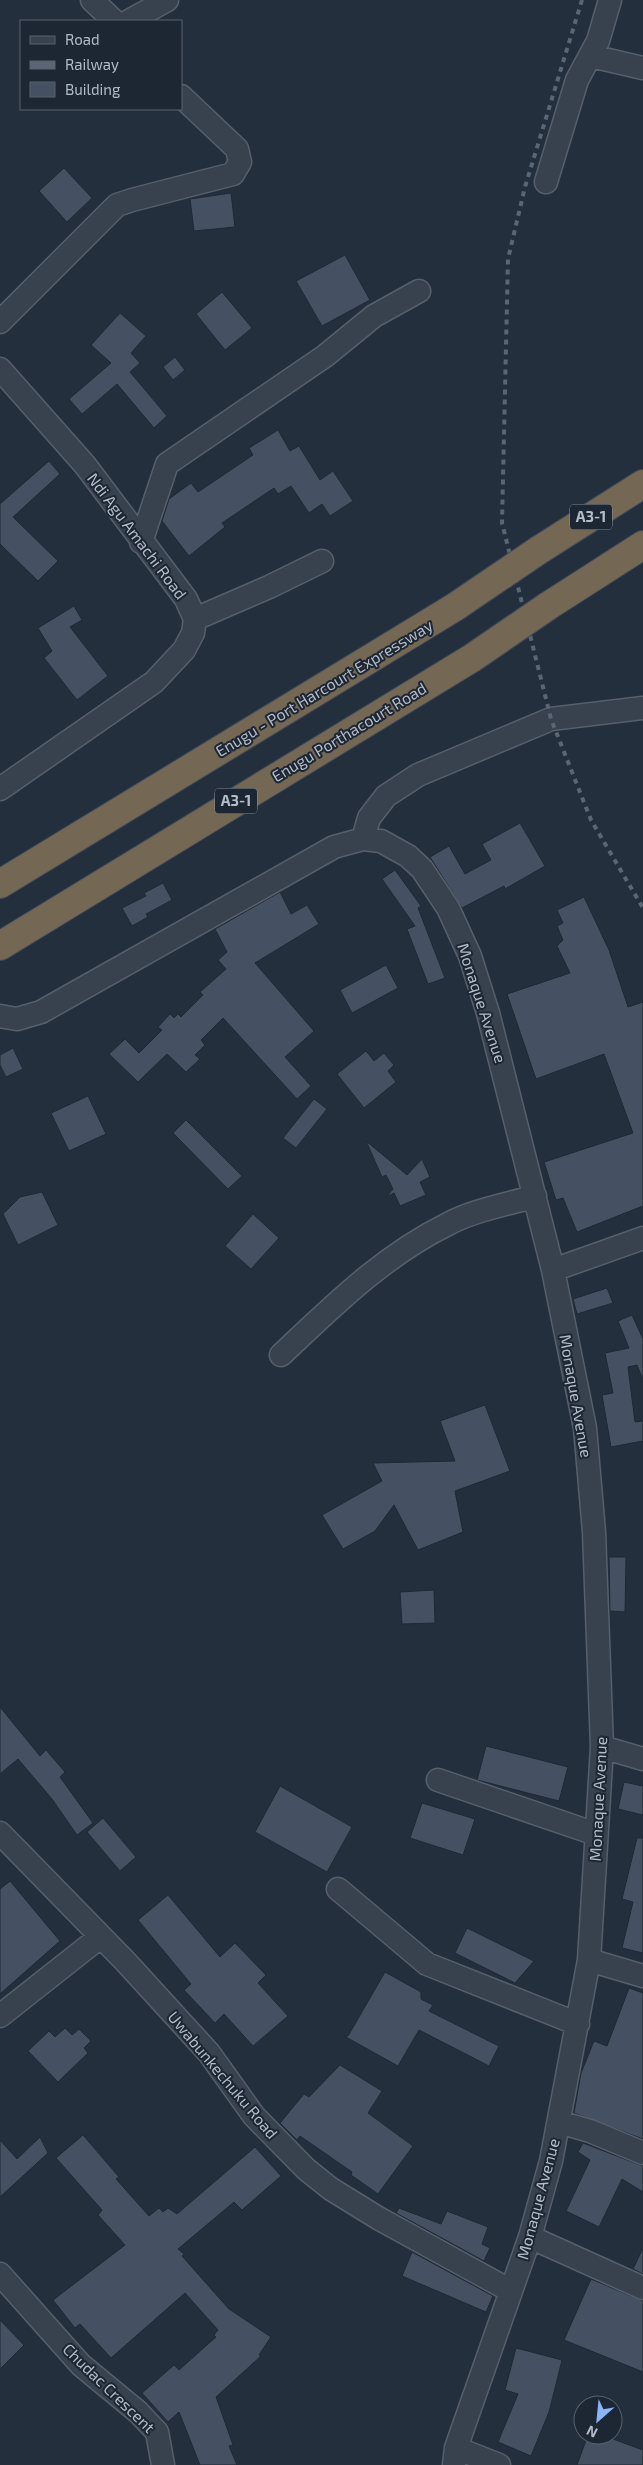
<svg xmlns="http://www.w3.org/2000/svg" width="643" height="2465" font-family="'Exo 2',sans-serif">
<style>
.building{fill:#455162;stroke:#1f2835}
.lines{fill:none;stroke-linecap:round;stroke-linejoin:round}
.street-casing{stroke:#565f6c;stroke-width:25}
.highway-casing{stroke:#434c59;stroke-width:30}
.street{stroke:#38414e;stroke-width:22}
.highway{stroke:#746855;stroke-width:28}
.rail{stroke:#5a6575;stroke-width:4;stroke-dasharray:5 5;stroke-linecap:butt}
.highway-bridge-casing{stroke:#434c59;stroke-width:30;stroke-linecap:butt}
.highway-bridge{stroke:#746855;stroke-width:28}
.labels{text-anchor:middle;stroke-width:4;stroke-linejoin:round;paint-order:stroke}
.shield{fill:#1d2633;stroke:#878f9c;stroke-width:1}
.shield-label{font-size:15px;font-weight:bold;fill:#b4bcc9}
.street-label{font-size:16px;fill:#b4bcc9;stroke:#1d2633}
</style>
<rect width="100%" height="100%" fill="#242f3e"/>
<path class="building" d="M64 168 92 198 67 222 39 191Z
M231 193 235 227 194 231 190 199Z
M345 255 370 300 322 326 296 281Z
M222 292 252 328 225 350 196 314Z
M120 313 146 336 131 353 140 363 130 372 167 416 154 428 117 384 82 414 69 399 111 363 91 345Z
M175 357 185 370 173 380 163 367Z
M278 430 290 451 299 446 320 480 333 471 353 501 330 516 322 504 309 513 291 486 278 494 274 488 222 523 225 527 189 556 162 521 169 499 191 483 198 492 253 455 249 448Z
M49 461 60 474 13 517 58 561 38 581 0 544V504Z
M74 606 82 620 70 627 108 676 77 700 44 658 52 651 38 628Z
M520 823 545 866 505 889 504 886 462 908 430 857 449 846 465 874 491 860 482 844Z
M395 870 421 906 418 908 445 978 428 984 407 929 415 926 382 879Z
M163 883 172 900 146 914 148 917 132 926 122 908 146 896 144 893Z
M280 892 291 914 307 905 319 924 255 963 314 1031 285 1057 311 1086 297 1099 223 1018 201 1040 205 1045 195 1055 200 1059 186 1072 167 1054 138 1082 109 1054 125 1039 139 1053 162 1030 158 1027 170 1014 174 1018 178 1014 181 1017 203 995 200 992 226 969 218 960 227 952 215 929Z
M584 897 609 950 628 1007 643 1002V1206L577 1232 563 1198 556 1200 544 1162 633 1133 604 1054 536 1079 507 994 570 973 557 946 563 940 557 926 563 923 557 910Z
M386 965 398 988 352 1013 340 990Z
M13 1048 23 1069 6 1077 0 1065V1055Z
M366 1051 374 1061 384 1053 394 1065 388 1071 396 1082 364 1108 337 1074Z
M88 1096 106 1134 69 1151 51 1113Z
M314 1099 327 1109 296 1148 283 1138Z
M186 1120 242 1176 228 1189 173 1133Z
M366 1141 407 1175 422 1159 430 1177 420 1182 426 1195 400 1206 394 1193 386 1197 393 1189 386 1175 382 1177Z
M42 1192 58 1225 18 1245 3 1214 20 1197Z
M253 1214 279 1238 251 1269 225 1246Z
M607 1288 613 1303 577 1314 573 1299Z
M632 1315 643 1339V1380L637 1365 628 1367 635 1422 643 1421V1441L611 1447 602 1395 613 1393 605 1353 629 1348 618 1321Z
M485 1405 510 1471 455 1491 463 1532 418 1550 394 1505 375 1531 343 1549 322 1515 382 1481 373 1463 455 1461 440 1421Z
M609 1557H626L625 1612 610 1611Z
M434 1590 435 1623 402 1624 400 1592Z
M0 1707 40 1756 46 1750 65 1772 60 1777 93 1823 77 1835 52 1799 18 1759 0 1774Z
M486 1746 568 1767 559 1801 477 1780Z
M624 1782 643 1786V1815L618 1809Z
M280 1786 352 1827 327 1872 255 1832Z
M422 1803 475 1819 463 1855 410 1838Z
M103 1818 136 1857 120 1871 87 1832Z
M637 1838H643V1953L622 1948 633 1902 622 1899Z
M10 1881 60 1941 0 1994V1889Z
M168 1895 220 1957 235 1943 266 1975 258 1983 288 2016 253 2046 224 2014 215 2023 184 1990 191 1984 138 1920Z
M467 1928 534 1961 515 1983 455 1953Z
M385 1972 421 1992V1999L433 2005 429 2011 499 2046 489 2066 419 2030 398 2066 344 2036H348Z
M629 1988 643 1993V2139L574 2113 581 2073 594 2041 607 2046Z
M65 2028 72 2035 79 2029 91 2041 84 2048 88 2053 58 2082 28 2051 49 2031 55 2037Z
M340 2065 382 2091 368 2113 413 2146 378 2194 351 2175 352 2172 300 2136 297 2140 280 2123 304 2094 309 2097Z
M83 2135 119 2177 116 2179 149 2216 159 2208 163 2212 168 2208 177 2214 255 2147 281 2176 242 2210 234 2202 178 2249 184 2254 182 2256 229 2309 271 2337 259 2355 261 2356 216 2397 233 2445 229 2446 237 2465H200L179 2412 168 2422 142 2393 174 2365 179 2370 216 2337 214 2335 218 2330 185 2293 111 2358 80 2324 75 2328 53 2300 125 2245 98 2215 102 2210 56 2158Z
M40 2137 48 2153 0 2197V2140L17 2159Z
M583 2143 643 2166V2192L622 2179 599 2227 566 2211 590 2160 578 2152Z
M399 2208 441 2224 447 2211 488 2227 482 2244 490 2248 484 2261 396 2213Z
M643 2248V2274L633 2269Z
M412 2252 493 2296 486 2312 402 2276Z
M591 2279 643 2301V2372L564 2340Z
M0 2320 24 2345 0 2369Z
M516 2348 562 2360 549 2412 531 2456 498 2442 518 2394 505 2390Z
M588 2435H602L643 2450V2465H577Z"/>
<g class="lines">
<defs>
<path id="street" d="M92 0 114 21
M129 21 167 0
M591 56 643 68
M546 182 577 80 598 41 610 0
M0 322 117 205 132 200 233 174 240 162 237 149 181 96
M0 369 85 465 186 599 195 619 193 633 184 650 154 682 0 789
M141 542 167 464 325 356 374 316 419 291
M195 619 269 587 322 561
M363 839 369 818 386 796 418 775 551 719 643 708
M0 1016 17 1019 41 1012 334 847 363 839 381 841 408 856 422 869 448 908 470 956 488 1013 553 1270 585 1428 594 1532 602 1747 589 1960 551 2161 530 2237 456 2448 454 2465
M553 1270 643 1238
M281 1355C333 1306 383 1256 448 1224 474 1210 506 1205 535 1196
M602 1747 643 1759
M438 1780 596 1834
M0 1833 125 1961 209 2053 254 2116 306 2169 331 2189 378 2218 511 2291
M338 1889 427 1964 578 2024
M589 1960 643 1976
M0 2016 100 1937
M559 2122 590 2131 643 2153
M530 2237 643 2288
M0 2274 81 2365 138 2412 157 2432 163 2465
M456 2448 499 2465"/>
<path id="highway" d="M539 550 643 484
M548 606 643 545
M0 884 455 607
M0 946 472 658"/>
</defs>
<use href="#street" class="street-casing"/>
<use href="#highway" class="highway-casing"/>
<use href="#street" class="street"/>
<use href="#highway" class="highway"/>
<path class="rail" d="M582 0 525 187 508 259 502 523 551 719 591 820 643 908"/>
<defs>
<path id="highway-bridge" d="M455 607 539 550
M472 658 548 606"/>
</defs>
<use href="#highway-bridge" class="highway-bridge-casing"/>
<use href="#highway-bridge" class="highway-bridge"/>
</g>
<g class="labels">
<g class="shield">
<rect x="570" y="504.5" width="42" height="25" rx="4"/>
<rect x="215" y="788.5" width="42" height="25" rx="4"/>
</g>
<g class="shield-label">
<text x="591" y="522">A3-1</text>
<text x="236" y="806">A3-1</text>
</g>
<g class="street-label">
<text transform="translate(137 536) rotate(53)" y="6">Ndi Agu Amachi Road</text>
<text transform="translate(324 688) rotate(-31)" y="6">Enugu - Port Harcourt Expressway</text>
<text transform="translate(349 732) rotate(-31)" y="6">Enugu Porthacourt Road</text>
<text transform="translate(482 1003) rotate(72)" y="6">Monaque Avenue</text>
<text transform="translate(576 1396) rotate(80)" y="6">Monaque Avenue</text>
<text transform="translate(598 1799) rotate(-87)" y="6">Monaque Avenue</text>
<text transform="translate(223 2075) rotate(50)" y="6">Uwabunkechuku Road</text>
<text transform="translate(538 2199) rotate(-75)" y="6">Monaque Avenue</text>
<text transform="translate(109 2388) rotate(44)" y="6">Chudac Crescent</text>
</g>
</g>
<rect x="20" y="20" width="162" height="90" fill="#1d2633" stroke="#59626f"/>
<rect x="30" y="36" width="25" height="8" fill="#38414e" stroke="#59626f"/>
<text x="65" y="45" font-size="15" fill="#b4bcc9">Road</text>
<rect x="30" y="61" width="25" height="8" fill="#5a6575" stroke="#59626f"/>
<text x="65" y="70" font-size="15" fill="#b4bcc9">Railway</text>
<rect x="30" y="82" width="25" height="15" fill="#455162" stroke="#59626f"/>
<text x="65" y="95" font-size="15" fill="#b4bcc9">Building</text>
<g transform="translate(598 2420) rotate(207)"><circle r="24" fill="#1d2633" stroke="#59626f"/>
<path d="M0-4L9 19L0 12L-9 19Z" fill="#8ab4f8"/>
<text y="-8" font-size="14" font-weight="bold" text-anchor="middle" fill="#b4bcc9">N</text>
</g>
</svg>
